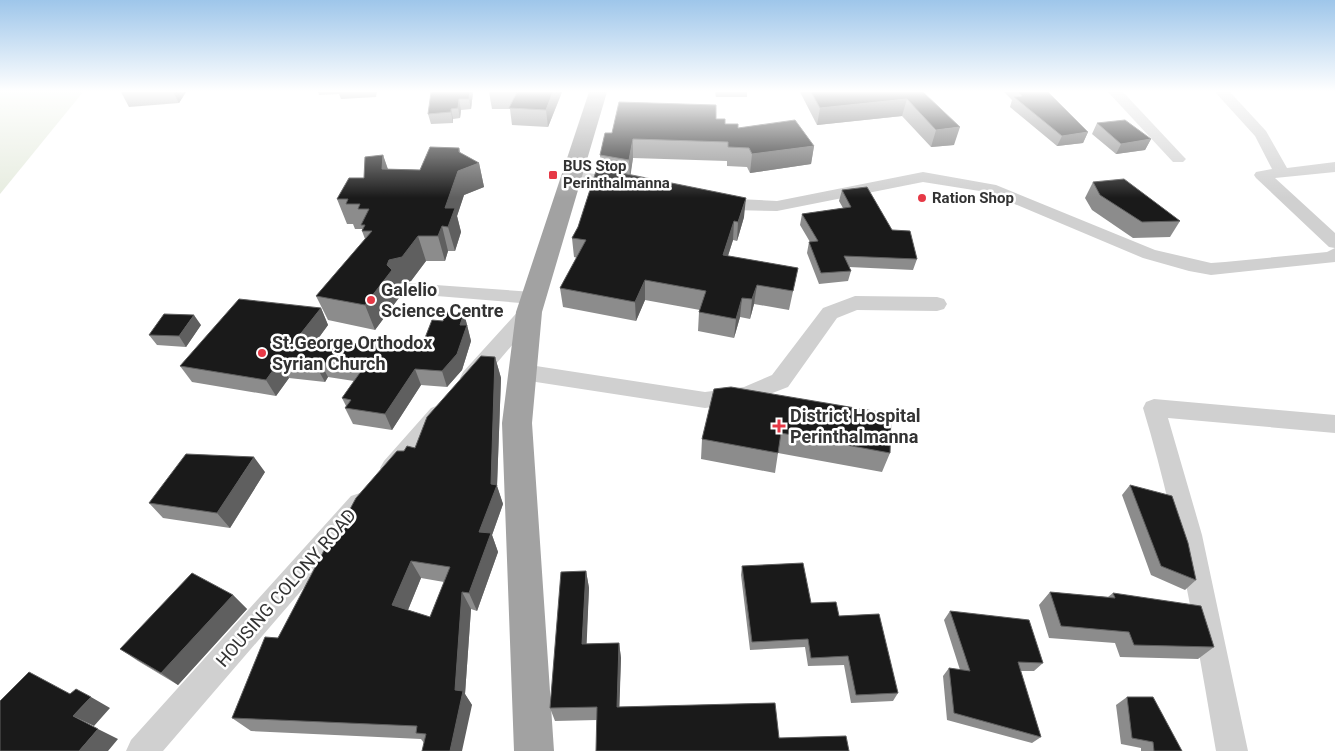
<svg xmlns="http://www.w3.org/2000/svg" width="1335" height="751" font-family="Roboto,sans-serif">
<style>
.green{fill:#e6ecdf}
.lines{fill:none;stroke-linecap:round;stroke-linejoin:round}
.minor{fill:#d0d0d0;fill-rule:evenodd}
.trunk{fill:#a2a2a2;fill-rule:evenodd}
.wall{fill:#8c8c8c;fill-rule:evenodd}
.shaded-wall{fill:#5f5f5f}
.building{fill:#1a1a1a;stroke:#5f5f5f;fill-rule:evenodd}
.poi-dot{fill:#e63946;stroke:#fff;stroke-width:2}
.labels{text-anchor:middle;stroke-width:5;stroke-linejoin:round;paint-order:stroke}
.far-poi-label{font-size:15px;font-weight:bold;fill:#333;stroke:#fff;text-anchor:start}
.poi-label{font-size:18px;font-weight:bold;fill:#333;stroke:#fff;text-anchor:start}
.street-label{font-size:18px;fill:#333;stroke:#fff}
</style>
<rect width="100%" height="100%" fill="#fff"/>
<path class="green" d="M0 92H83L0 194Z"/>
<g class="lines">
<path class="minor" d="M1108 92H1123L1183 156 1186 159 1183 162H1173Z
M1215 92H1230L1266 131 1287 168 1335 162V172L1275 178 1335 233V262L1211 275 1189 271 1143 258 986 192 923 182 777 211 732 210 712 207 710 203 712 199 718 198 777 201 923 172 996 185 1155 250 1211 263 1225 262 1327 252 1335 248 1329 247 1256 178 1254 175 1256 172 1272 169 1255 136Z
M573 170 621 179 627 181 629 184 627 187 621 189 567 178 565 175 567 172Z
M407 283 533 292 540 293 543 298 540 303 533 304 400 293 398 289 400 285Z
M855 296 937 297 944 299 947 304 944 309 937 311 857 310 837 318 788 387 746 403 705 408 523 380 516 378 512 372 516 366 523 364 705 392 744 387 772 375 823 308Z
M529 305 536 307 539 312 536 317 479 384 471 386 463 384 460 378 463 372 522 307Z
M1154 399 1335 415V433L1168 418 1202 535 1248 751H1216C1196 635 1177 520 1143 408L1146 402Z
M439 405 447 408 450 414 447 420 400 475 392 478 384 475 380 468 384 461 431 408Z
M360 493 369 496 372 504 369 512 163 751H126L131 740 351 496Z"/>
<path class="trunk" d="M589 92H607L542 312 532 423 554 751H514L502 423 516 312Z"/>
</g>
<path class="wall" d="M121 92H186L179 103 129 107Z
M318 92H377L376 97 341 99 339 94 319 95Z
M473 92 471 109 461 110 460 118 453 119V123L431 124 428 114Z
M489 92H562L548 127 512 125 510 109H492Z
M715 92H747V97H716Z
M800 92H923L954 145 931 147 902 116 817 125Z
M1004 92H1048L1088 132 1083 143 1057 146 1010 107 1012 100Z
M716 119 725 124 738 128 814 146 811 164 750 173 747 167 727 166V161L633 158 630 175 744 217 737 241 733 240 728 256 798 268 789 310 754 304 750 319 740 317 734 338 698 331 699 312 700 310 645 300 636 321 563 307 560 288 577 258 574 257 572 238 578 227 601 169 600 155 612 133Z
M1097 123 1151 139 1145 150 1116 154 1092 134Z
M460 153 479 163 484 187 464 195 457 216 461 232 455 251H448L445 261H426L411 281 398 284V286L401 295 375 330 328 320 316 296 365 239 362 231V229H355L353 224H347L337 199 364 178 383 155 388 169 420 170Z
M1093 182 1180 221 1170 237 1133 238 1092 210 1085 198Z
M842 190 892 230 917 259 913 270 849 267 851 271 848 281 819 284 807 253 809 242H810L800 225 802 214 843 208 839 201Z
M321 308 328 325 317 340 375 346 423 343 443 321 464 313 471 341 462 370 447 387 421 385 392 430 353 424 345 408 346 406 342 398 354 381 328 377 325 382 289 378 276 396 192 382 180 366Z
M201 325 186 347 157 345 149 335Z
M495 357 501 378 497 486 503 504 492 535 498 552 477 611 471 609 465 694 472 705 424 743 421 739 251 731 232 718 334 539 404 451 415 448ZM421 578 444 582 430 617 408 610Z
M891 414 890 453 882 472 778 453 775 473 701 459 702 439Z
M265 472 230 528 163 518 149 503Z
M1130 485 1196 580 1185 590 1151 575 1122 495Z
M742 566 811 603 839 616 898 693 893 701 851 703 844 665 808 666 805 647 750 650 741 575Z
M586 571 589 588 586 644 619 643 621 658 619 707 849 751 597 720 555 721 550 708Z
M1050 592 1108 597 1113 593 1214 647 1198 659 1120 657 1115 643 1049 638 1039 605Z
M233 595 247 609 178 685 138 661 120 649Z
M950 611 1043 663 1034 671H1020L1041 737 1032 743 947 720 943 676 949 668 960 670 944 620Z
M1127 697 1182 751H1141V748L1121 744 1116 705Z"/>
<path class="shaded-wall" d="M173 92H186L179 103Z
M470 92H473L471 109 469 99Z
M553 92H562L548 127 546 110Z
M459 99 461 110 460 118 458 108Z
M907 99 902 116 817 125 820 108Z
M451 109 453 119V123L451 112Z
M960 127 954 145 931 147 936 130Z
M1088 132 1083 143 1057 146 1062 136Z
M633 139V158L630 179 629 160Z
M1151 139 1145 150 1116 154 1121 144Z
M814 146 811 164 750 173 752 154Z
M459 148 464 169 479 163 484 187 464 195 457 216 461 232 455 251 448 227 445 208Z
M383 155 391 179 382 169Z
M746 198 744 217 737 241 738 222Z
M734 221 733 240 722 274 723 255Z
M442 226 448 251 445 261 438 236Z
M418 236 426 261 411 281 398 284V286L401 295 375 330 365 305 387 265 389 260Z
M645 280V300L636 321 635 302Z
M757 285 754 304 750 319 752 299Z
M742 298 740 317 734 338 736 319Z
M321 308 328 325 307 354 298 337Z
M464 313 471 341 462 370 447 387 442 371Z
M194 315 201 325 186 347 179 336Z
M495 357 501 378 497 486 503 504 492 535 498 552 477 611 469 593 479 532 491 484Z
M279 362 289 378 276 396 266 380Z
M320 362 328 377 325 382 316 366Z
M415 369 421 385 392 430 385 414Z
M254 457 265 472 230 528 217 513Z
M411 561 421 578 403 622 392 605Z
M586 571 589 588 586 659 582 644Z
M462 592 471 609 465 694 472 705 462 751H450L455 690Z
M233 595 247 609 178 685 161 673Z
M619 643 621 658 619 720 617 707Z
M91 697 110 708 94 726 73 716Z
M98 729 118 739 108 751H79Z"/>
<path class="building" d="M431 92H470L469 99H459L458 108 451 109V112L428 114Z
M517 92H553L546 110 509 108Z
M811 92H923L960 127 936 130 907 99 820 108Z
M1018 92H1048L1088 132 1062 136 1014 97 1022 96Z
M619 102 716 105V119H725V124H738V128L795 120 814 146 752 154 749 148 728 147V142L633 139 629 160 600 155 605 133H612Z
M1125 120 1151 139 1121 144 1097 123Z
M430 147 459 148V152L479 163 458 171 445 208H455L448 227 442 226 438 236H418L402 257 389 260 387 265 392 270 365 305 316 296 372 231H362L365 225H361L369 209H358L360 204H346L348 199H337L349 178H364L365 157 383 155 382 169 420 170Z
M597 168 746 198 738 222 734 221 723 255 798 268 793 291 757 285 752 299 742 298 736 319 699 312 706 291 645 280 635 302 560 288 586 240 572 238 578 227Z
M1124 179 1180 221 1142 222 1100 195 1093 182Z
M867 187 892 230 910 231 917 259 844 256 851 271 821 273 809 242 818 241 802 214 851 207 842 190Z
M239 299 321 308 298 337 375 346 379 339 423 343 432 320 443 321 446 312 464 313 460 325H467L457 354 442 371 415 369 385 414 345 408 351 400 342 398 364 367 320 362 316 366 279 362 266 380 180 366Z
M164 314 194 315 179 336 149 335Z
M481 356 495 357 491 484 497 485 479 532 491 533 469 593 462 592 455 690 463 691 450 751H422L426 734 416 733 417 726 232 718 265 637 278 638 330 539H334L356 498 397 451H404L407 446 415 448 427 417ZM411 561 450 567 430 617 392 605Z
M731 387 891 414 890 453 781 433 778 453 702 439 714 389Z
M186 454 254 457 217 513 149 503Z
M1130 485 1172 496 1188 543 1196 580 1161 566Z
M803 563 811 603 836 602 839 616 879 614 898 693 856 695 848 656 811 658 808 639 752 642 742 566Z
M586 571 582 644 619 643 617 707 775 703 779 738 846 736 849 751H596L597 707 550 708 561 572Z
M192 573 233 595 161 673 120 649Z
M1050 592 1115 598 1113 593 1201 606 1214 647 1134 645 1129 632 1061 626Z
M950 611 1029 620 1043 663 1018 662 1041 737 954 713 949 668 970 671Z
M29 672 70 694 76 689 91 697 73 716 98 729 79 751H0V701Z
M1127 697H1153L1182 751H1154L1153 742 1132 738Z"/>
<linearGradient id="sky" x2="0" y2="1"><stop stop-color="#9ec6ea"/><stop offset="0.46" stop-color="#fff"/><stop offset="1" stop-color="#fff" stop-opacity="0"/></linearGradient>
<rect width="1335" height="198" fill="url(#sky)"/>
<g class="poi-dot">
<rect x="548" y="170" width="10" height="10" rx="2.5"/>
<circle cx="922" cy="198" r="5"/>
<circle cx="371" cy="300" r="5"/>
<circle cx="262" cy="353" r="5"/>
<path d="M776.5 418.5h5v5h5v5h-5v5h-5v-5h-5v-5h5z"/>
</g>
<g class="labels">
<g class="far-poi-label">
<text x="563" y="171">BUS Stop<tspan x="563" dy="17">Perinthalmanna</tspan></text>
<text x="932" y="203">Ration Shop</text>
</g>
<g class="poi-label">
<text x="381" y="296">Galelio<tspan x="381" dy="21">Science Centre</tspan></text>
<text x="272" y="349">St.George Orthodox<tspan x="272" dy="21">Syrian Church</tspan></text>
<text x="790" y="422">District Hospital<tspan x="790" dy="21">Perinthalmanna</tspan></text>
</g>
<g class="street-label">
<text transform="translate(286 588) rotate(-49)" y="6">HOUSING COLONY ROAD</text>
</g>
</g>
</svg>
